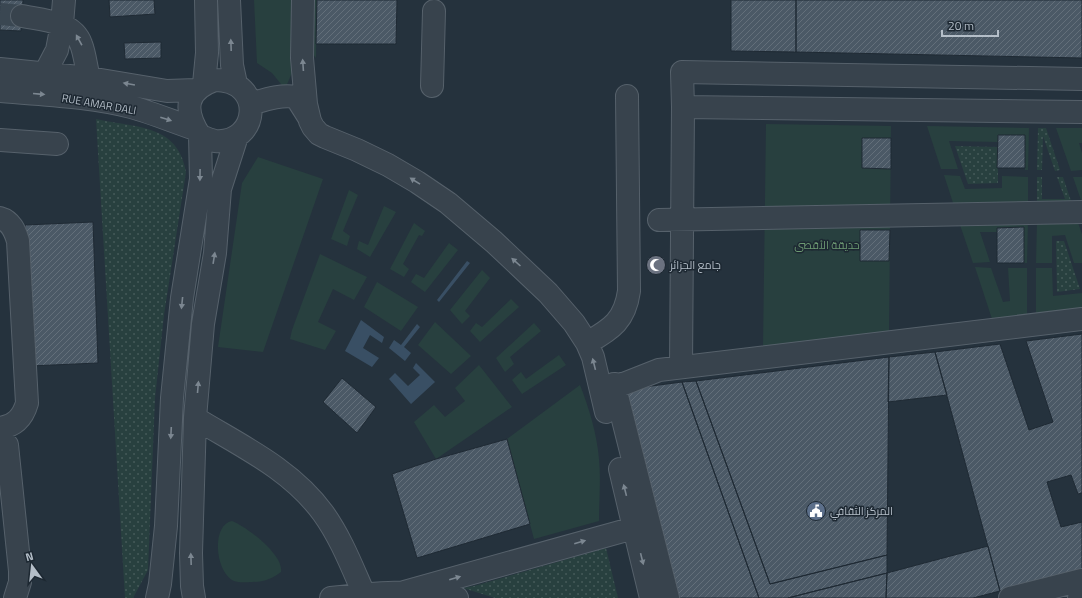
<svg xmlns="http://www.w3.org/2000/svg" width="1082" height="598" font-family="'Titillium Web',Cairo,sans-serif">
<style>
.grass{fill:url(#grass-dots)}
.green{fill:#28403f}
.water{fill:#394f64}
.building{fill:url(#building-hatch);stroke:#1f2a34}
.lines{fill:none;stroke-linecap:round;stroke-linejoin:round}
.minor-tunnel{stroke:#3a4752;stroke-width:22;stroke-dasharray:22 11;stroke-linecap:butt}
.minor-casing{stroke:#56616b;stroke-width:24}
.minor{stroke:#38434d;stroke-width:22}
.oneway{fill:#7c8791}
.labels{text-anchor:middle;stroke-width:3;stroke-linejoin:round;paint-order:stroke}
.street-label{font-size:11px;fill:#b4bec8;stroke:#1d2832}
.park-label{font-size:11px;fill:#6c9972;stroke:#1d2832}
.poi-label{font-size:11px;fill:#b4bec8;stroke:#1d2832;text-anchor:start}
</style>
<defs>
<pattern id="grass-dots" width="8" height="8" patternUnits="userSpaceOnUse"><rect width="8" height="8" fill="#28403f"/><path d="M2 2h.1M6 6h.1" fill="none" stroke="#455a59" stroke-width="1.8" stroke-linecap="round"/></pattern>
<pattern id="building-hatch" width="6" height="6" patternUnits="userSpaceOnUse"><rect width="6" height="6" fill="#4b5966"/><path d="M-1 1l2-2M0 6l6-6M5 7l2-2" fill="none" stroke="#636f7a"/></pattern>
</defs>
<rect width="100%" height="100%" fill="#25323d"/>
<path class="grass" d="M96 119C134 128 178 123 186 172L164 315 155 398 148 570 133 598H125Z
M1038 128H1046L1060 170 1055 171 1043 136 1042 170H1037Z
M955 146 998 147V183L968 184Z
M1037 177H1042V199H1065L1057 177H1063L1072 204H1037Z
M1056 241H1064L1080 289 1057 292Z
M606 548 618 598H495L463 588 474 586Z"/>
<path class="green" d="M254 0H299L298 59 285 89 272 73 257 63Z
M307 0H317L316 58 309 50Z
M766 124 891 126 889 331 763 347Z
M927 126 1029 128 1028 170H1025V135H998V142L949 141 958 169H941Z
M1056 128H1082V143H1079L1082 153V170L1071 171Z
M258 157 323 179 263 352 218 347 242 183Z
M944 175 960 176 965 189 1002 188V176L1028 177V205L954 206Z
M1073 177H1082V203Z
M349 190 358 195 343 231 350 236 347 246 331 239Z
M384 206 396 212 370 257 357 249 359 241 368 245Z
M1077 220 1082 234V263H1074L1065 235 1052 236V263H1036L1037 221Z
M1028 221 1027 263H1024V227L997 228V232H980L990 262 973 263 959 222Z
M414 223 425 231 422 236 419 235 403 264 409 269 404 277 390 269Z
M449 243 458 250 425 292 411 282 416 274 424 278Z
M320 254 367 277 354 300 333 289 318 322 336 331 325 350 290 339 292 330Z
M975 267 991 268 1003 302 1010 301 1008 268H1027V315L992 319Z
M1036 268H1052L1053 296 1082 293V308L1036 314Z
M482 270 490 278 465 311 470 316 462 324 450 310Z
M377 282 418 307 401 331 364 307Z
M511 299 519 307 480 342 470 331 476 323 482 327Z
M435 322 471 356 451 374 418 345Z
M534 323 541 331 510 357 514 364 505 372 496 358Z
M559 355 566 365 522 394 512 380 521 372 526 379Z
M479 365 512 407 436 459 414 422 434 405 445 417 465 401 455 388Z
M580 385C589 408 597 434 599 459 601 480 599 500 599 521L534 539 507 439Z
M232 521C247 527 284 555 281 572 272 579 263 582 252 582 247 582 239 583 234 581 215 572 211 525 232 521Z"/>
<path class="water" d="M467 261 470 263 439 302 437 300Z
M361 320 384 337 382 343 370 335 363 348 379 358 372 367 345 351Z
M417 324 420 327 404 347 411 353 405 361 389 348 394 340 401 345Z
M416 363 435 382 411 404 389 379 395 373 408 386 420 375 413 368Z"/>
<path class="building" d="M0 0H23L21 31 0 30Z
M109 0H154L155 14 110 17Z
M317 0H397L396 44H316Z
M731 0H796V52L731 51Z
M796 0H1082V58L796 52Z
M161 42V58L125 59 124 43Z
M998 135H1025V168H997Z
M862 138H891V169L862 168Z
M93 222 98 363 30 366 25 225Z
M1024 227V263H997V228Z
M860 230H890L889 261H860Z
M1082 334V493L1078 494 1071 475 1047 482 1061 527 1082 522V570L1000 591 935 352 1000 344 1029 430 1053 422 1026 341Z
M935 352 947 395 888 402 889 357Z
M889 357 887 555 770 584 696 381Z
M342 378 376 407 357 433 323 402Z
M696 381 770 584 887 555V573L788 598H759L682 382Z
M682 382 759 598H676L621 390Z
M507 439 530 524 417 558 392 474 436 459Z
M988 546 1000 591 973 598H886L887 573Z
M887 573 886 598H788L811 592Z"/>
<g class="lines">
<path class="minor-tunnel" d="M0 14 22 16"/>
<defs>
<path id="minor" d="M229 0 232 65 236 84
M303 0 302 58 306 104 310 121 313 127 319 134 325 137 357 150 388 165 417 182 448 203 494 242 548 293 574 323 587 343 593 357 606 412
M22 16C42 20 73 21 81 44 85 54 86 67 89 78
M0 69 89 78 167 91 196 90
M45 73 57 50 62 24 64 0
M215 80C266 80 259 145 215 141 210 140 204 137 200 136 184 111 184 91 215 80Z
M204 84 207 53 206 0
M432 86 434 11
M0 91C43 95 89 96 131 107 153 113 174 122 195 129
M250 104C264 100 281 94 296 97L308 116
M683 107 682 72 1082 79
M0 140 57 144
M0 218C11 221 15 231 18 241L27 403C23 417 15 426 0 428
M659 220 1082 212
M587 343C612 329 625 320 629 291L627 96
M681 367 683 107 1082 112
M195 418C241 446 291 469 323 513 341 538 352 567 364 594
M7 445 20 571V582L15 598
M620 469 634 528
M404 592 634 528 651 598
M157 598 160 584 166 526 172 398 182 298 201 179 200 136
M194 598 192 586 191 553 195 418 203 324 215 253 220 189 237 136
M331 598C374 593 415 589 457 598
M668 598 614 384 621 385 659 370 1082 319
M1010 598 1082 580
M1079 598 1082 597"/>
</defs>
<use href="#minor" class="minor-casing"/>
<use href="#minor" class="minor"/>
</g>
<defs><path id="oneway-solid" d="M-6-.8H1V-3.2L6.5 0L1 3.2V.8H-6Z"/></defs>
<g class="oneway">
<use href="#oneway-solid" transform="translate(79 40) rotate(-119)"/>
<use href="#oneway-solid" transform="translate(231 45) rotate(-92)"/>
<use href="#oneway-solid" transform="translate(303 65) rotate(-94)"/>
<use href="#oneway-solid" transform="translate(129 84) rotate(-170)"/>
<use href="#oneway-solid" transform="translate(39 94) rotate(5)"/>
<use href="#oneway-solid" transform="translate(166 119) rotate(18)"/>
<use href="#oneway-solid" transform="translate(200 175) rotate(91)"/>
<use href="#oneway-solid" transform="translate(415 181) rotate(-148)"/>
<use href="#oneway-solid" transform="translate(214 258) rotate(-81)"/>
<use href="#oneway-solid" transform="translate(516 262) rotate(-138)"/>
<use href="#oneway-solid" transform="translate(182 303) rotate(96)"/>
<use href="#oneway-solid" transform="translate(594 364) rotate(-104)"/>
<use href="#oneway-solid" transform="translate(198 387) rotate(-85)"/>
<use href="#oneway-solid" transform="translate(171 433) rotate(93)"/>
<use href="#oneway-solid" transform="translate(625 490) rotate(-104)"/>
<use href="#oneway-solid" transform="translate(580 542) rotate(-16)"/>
<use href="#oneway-solid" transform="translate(191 559) rotate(-92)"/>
<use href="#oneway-solid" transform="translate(642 559) rotate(76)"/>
<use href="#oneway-solid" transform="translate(455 578) rotate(-16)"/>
</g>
<defs>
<symbol id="mosque-disc" viewBox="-11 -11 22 22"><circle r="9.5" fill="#6b7280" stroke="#1d2832"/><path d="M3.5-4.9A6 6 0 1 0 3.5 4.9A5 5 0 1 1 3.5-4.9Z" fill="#fff"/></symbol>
<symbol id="civic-disc" viewBox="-11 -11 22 22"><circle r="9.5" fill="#5c6f8a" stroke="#1d2832"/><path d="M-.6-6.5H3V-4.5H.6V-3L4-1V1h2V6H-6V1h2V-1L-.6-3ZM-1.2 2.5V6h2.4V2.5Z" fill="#fff"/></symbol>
</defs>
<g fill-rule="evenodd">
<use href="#mosque-disc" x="645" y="254" width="22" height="22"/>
<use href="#civic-disc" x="805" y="500" width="22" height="22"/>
</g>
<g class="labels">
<g class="street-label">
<text transform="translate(99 104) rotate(10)" y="4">RUE AMAR DALI</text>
</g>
<g class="park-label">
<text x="827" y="249">حديقة الأقصى</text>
</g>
<g class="poi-label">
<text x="670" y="269">جامع الجزائر</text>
<text x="830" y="515">المركز الثقافي</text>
</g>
</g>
<g transform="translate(32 566) rotate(345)" stroke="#1d2832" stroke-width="3" paint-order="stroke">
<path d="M0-3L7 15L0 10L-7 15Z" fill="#b4bec8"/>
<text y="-6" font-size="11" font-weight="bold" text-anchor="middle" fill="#b4bec8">N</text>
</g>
<path d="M942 30v6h56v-6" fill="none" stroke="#b4bec8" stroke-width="2"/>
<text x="948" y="30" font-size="12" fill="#b4bec8" stroke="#1d2832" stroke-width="3" paint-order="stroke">20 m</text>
</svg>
